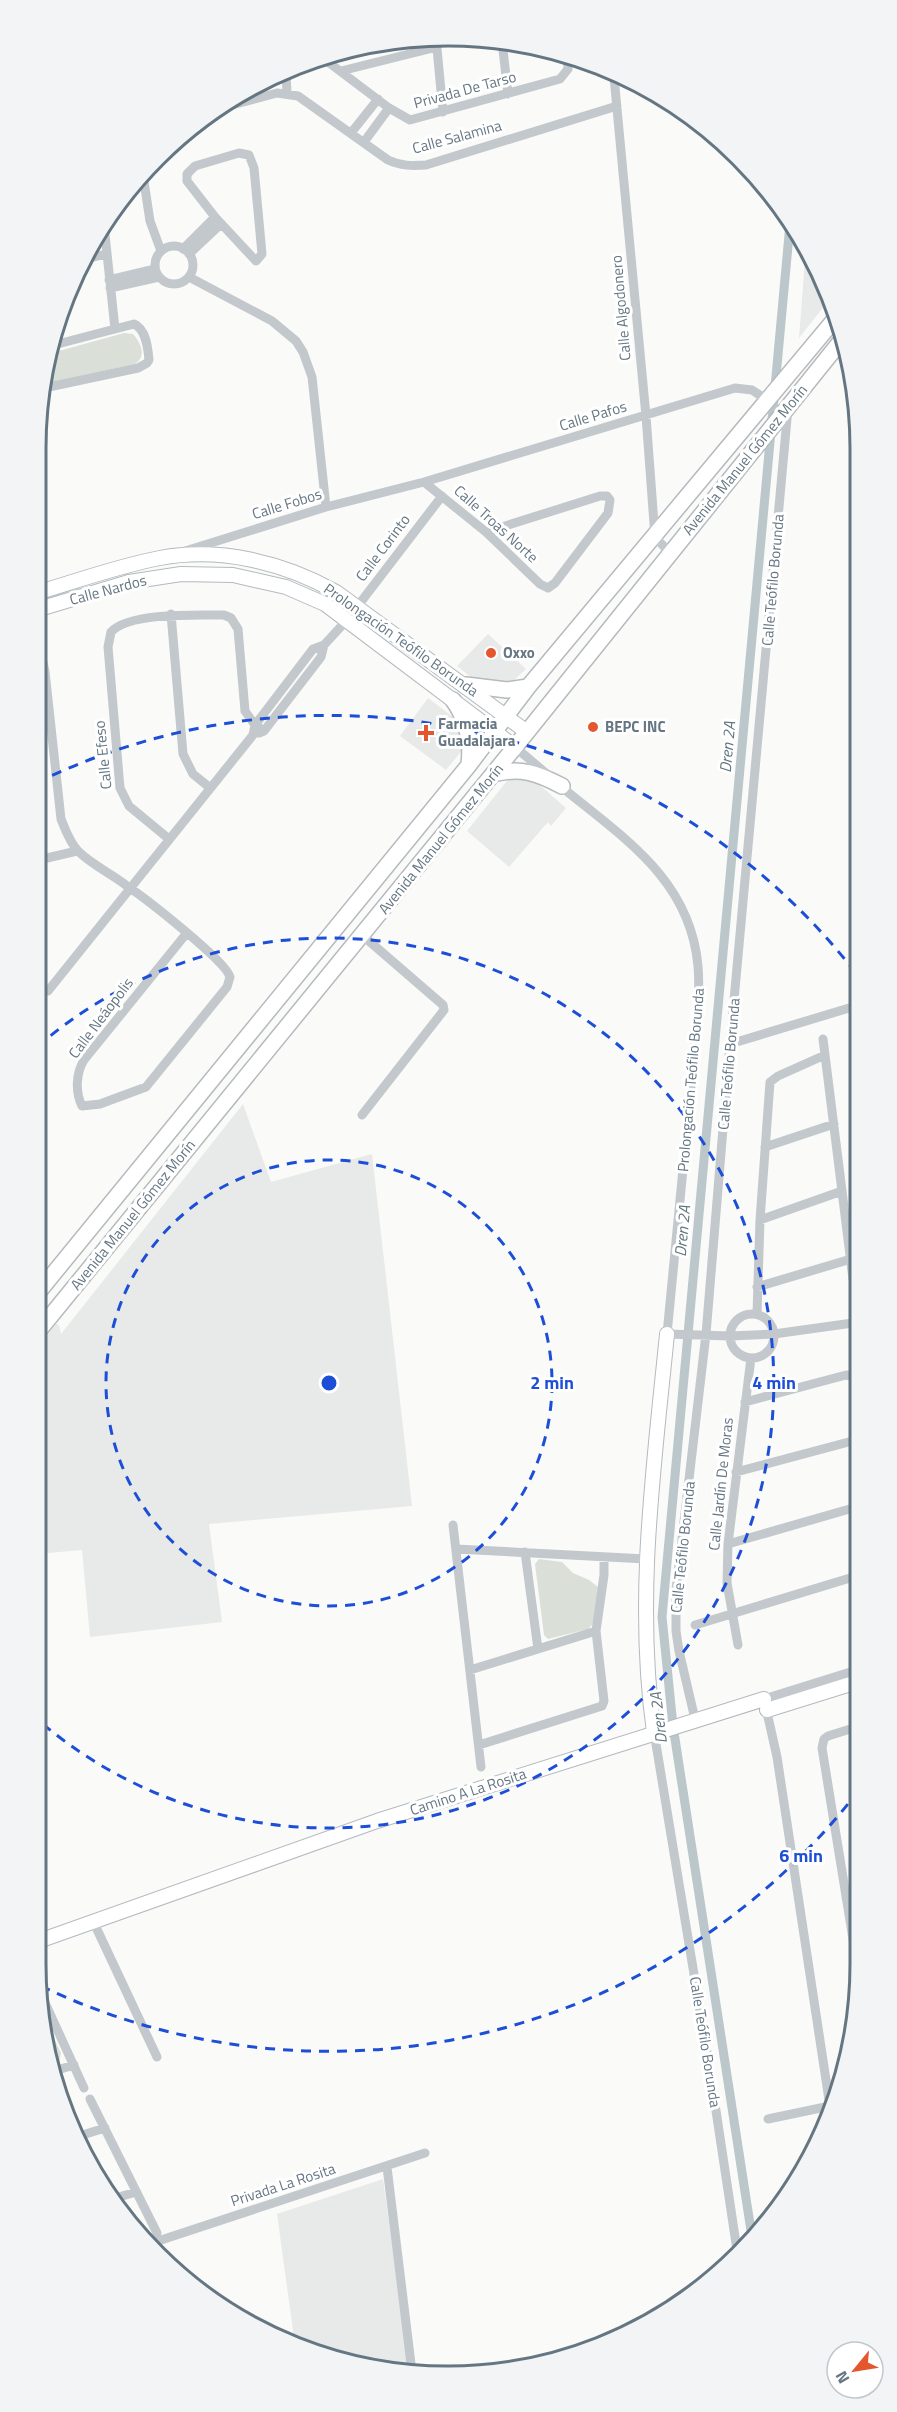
<svg xmlns="http://www.w3.org/2000/svg" width="897" height="2412" font-family="'Titillium Web',sans-serif">
<style>
.built{fill:#e8e9e9}
.green{fill:#dadfd7}
.lines{fill:none;stroke-linecap:round;stroke-linejoin:round}
.canal{stroke:#bbc7cb;stroke-width:9}
.secondary-casing{stroke:#b3babf;stroke-width:16}
.primary-casing{stroke:#b5babe;stroke-width:18}
.street{stroke:#c3c8cc;stroke-width:9}
.secondary{stroke:#fff;stroke-width:14}
.primary{stroke:#fff;stroke-width:15}
.ring{fill:none;stroke:#1d4ed8;stroke-width:3;stroke-dasharray:10 8}
.poi-dot{fill:#e4572e;stroke:#fff;stroke-width:2}
.labels{text-anchor:middle;stroke-width:6;stroke-linejoin:round;paint-order:stroke}
.street-label{font-size:15px;fill:#657683;stroke:#fff}
.poi-label{font-size:15px;font-weight:bold;fill:#657683;stroke:#fff;text-anchor:start}
.water-label{font-size:16px;font-style:italic;fill:#60757c;stroke:#fff}
.rim{fill:none;stroke:#657683;stroke-width:3}
.centre{fill:#1d4ed8;stroke:#fff;stroke-width:3}
.ring-label{font-size:18px;text-anchor:middle;font-weight:bold;fill:#1d4ed8;stroke:#fff;stroke-width:6;stroke-linejoin:round;paint-order:stroke}
</style>
<rect width="100%" height="100%" fill="#fafaf8"/>
<path class="built" d="M806 247 819 266 829 300 799 338Z
M488 634 526 669 512 682 501 687 477 682 457 666Z
M428 698 457 720 463 732 464 748 446 770 400 736Z
M521 774 541 786 566 808 551 826 548 822 509 867 467 831 506 782Z
M243 1104 271 1182 372 1154 412 1506 209 1524 222 1622 90 1637 82 1550 36 1554V1350L56 1324 59 1325 61 1334Z
M383 2179 410 2372H394L316 2354 295 2345 277 2214Z"/>
<path class="green" d="M124 333 133 334C141 343 147 356 135 364L52 382 45 380 48 354Z
M539 1559 562 1562 573 1573 589 1580 598 1587 593 1624 588 1629 548 1639 544 1635 535 1564Z
M45 2019 61 2053 59 2063 53 2064Z"/>
<g class="lines">
<path class="canal" d="M752 2237 673 1726 662 1617 790 224"/>
<defs>
<path id="secondary" d="M36 593C77 581 118 566 160 558 220 547 283 562 336 592L527 732
M36 610 129 582 181 574 233 575 286 587 325 604 515 747
M767 1710 860 1681
M654 1732C635 1599 654 1466 667 1334
M36 1942 377 1821 764 1699"/>
<path id="primary" d="M466 685 507 690 528 687
M453 700C467 720 472 740 469 764
M493 774C521 767 537 773 562 786
M36 1295 469 765 528 687 835 319
M36 1334 515 747 841 341"/>
</defs>
<use href="#secondary" class="secondary-casing"/>
<use href="#primary" class="primary-casing"/>
<path class="street" d="M436 38 443 112
M502 41 508 94
M324 56 328 62 389 108 410 120 560 79 568 69 567 55
M341 71 437 47
M286 72 287 93
M614 77 646 416 655 537 670 553
M217 109 277 93 298 96 388 160C401 166 412 166 426 165L617 106
M351 133 378 99
M364 142 389 108
M239 153 249 155 254 168 262 254 256 261 215 217 187 181V174L195 166Z
M143 175 150 221 161 251
M104 225 115 329
M155 265a19 19 0 1 1 38 0a19 19 0 1 1-38 0Z
M183 249 215 217
M189 254 221 224
M82 260 106 254
M189 277 272 321 296 341 303 352 312 377 326 507
M109 280 155 269
M110 288 159 277
M44 388 138 368 147 363 149 360C148 348 146 329 134 324L50 346
M424 482 486 532 540 584 548 588 555 583 608 513 610 500 607 496H600L486 532
M182 552 326 507 424 482 735 388 752 390 767 400
M171 614 183 754 193 774 209 787
M36 653 43 662 45 672 61 819C65 829 70 843 78 851 92 865 112 874 127 886 145 898 226 961 230 977L227 987 146 1087 100 1104 82 1106C75 1092 76 1073 84 1060L186 934
M259 733 264 731 321 657 324 645
M515 747 548 775
M558 784C620 836 690 877 698 966 700 989 698 1012 696 1035L667 1334 730 1336 774 1334 860 1322
M169 839 129 806 120 788 108 647 111 632C129 612 198 615 224 615L231 618 238 629 245 711 255 725 264 731
M36 863 47 858 77 851
M362 935 443 1005 444 1010 362 1115
M48 991 253 735 255 725 313 649 324 645 347 620 442 496
M36 993 40 1001 36 1006
M823 1039 853 1279
M730 1044 859 1005
M36 1049 39 1048
M765 1147 834 1124
M760 1220 842 1191
M757 1287 851 1259
M730 1336a22 22 0 1 1 44 0a22 22 0 1 1-44 0Z
M757 1314 760 1220 770 1082 778 1076 825 1055
M745 1402 846 1375 860 1378
M736 1472 860 1439
M453 1525 481 1767
M728 1544 860 1506
M456 1549 646 1559
M525 1552 538 1649
M695 1625 860 1575
M738 1645 727 1583 728 1544 751 1358
M470 1670 596 1631
M695 1719 679 1651 676 1631V1590L706 1334 730 1044 788 408
M654 1732 710 2071 737 2250
M479 1745 602 1706 604 1701 596 1631 604 1575V1557
M94 1923 157 2057
M859 1976 822 1748 824 1739 828 1736 860 1726
M41 1994 84 2088
M54 2071 74 2065
M90 2099 157 2233
M831 2113 777 1757 764 1699 860 1669
M768 2119 830 2106
M76 2137 105 2128
M387 2167 412 2372
M112 2199 136 2192
M149 2244 425 2153"/>
<use href="#secondary" class="secondary"/>
<use href="#primary" class="primary"/>
</g>
<g class="ring">
<circle cx="329" cy="1383" r="223"/>
<path d="M37 1047A445 445 0 1 1 37 1719"/>
<path d="M859 1790A668 668 0 0 1 41 1986M36 783A668 668 0 0 1 855 972"/>
</g>
<g class="poi-dot">
<circle cx="491" cy="653" r="6"/>
<circle cx="593" cy="727" r="6"/>
<path d="M423 724h6v6h6v6h-6v6h-6v-6h-6v-6h6z"/>
</g>
<g class="labels">
<g class="street-label">
<text transform="translate(465 90) rotate(-15)" y="5">Privada De Tarso</text>
<text transform="translate(457 137) rotate(-15)" y="5">Calle Salamina</text>
<text transform="translate(621 308) rotate(-95)" y="5">Calle Algodonero</text>
<text transform="translate(593 416) rotate(-17)" y="5">Calle Pafos</text>
<text transform="translate(745 460) rotate(-51)" y="5">Avenida Manuel Gómez Morín</text>
<text transform="translate(287 504) rotate(-17)" y="5">Calle Fobos</text>
<text transform="translate(496 524) rotate(42)" y="5">Calle Troas Norte</text>
<text transform="translate(383 548) rotate(-53)" y="5">Calle Corinto</text>
<text transform="translate(773 580) rotate(-85)" y="5">Calle Teófilo Borunda</text>
<text transform="translate(108 590) rotate(-15)" y="5">Calle Nardos</text>
<text transform="translate(401 640) rotate(35)" y="5">Prolongación Teófilo Borunda</text>
<text transform="translate(103 755) rotate(-96)" y="5">Calle Efeso</text>
<text transform="translate(441 839) rotate(-51)" y="5">Avenida Manuel Gómez Morín</text>
<text transform="translate(101 1018) rotate(-53)" y="5">Calle Neáopolis</text>
<text transform="translate(729 1064) rotate(-85)" y="5">Calle Teófilo Borunda</text>
<text transform="translate(691 1080) rotate(-85)" y="5">Prolongación Teófilo Borunda</text>
<text transform="translate(133 1215) rotate(-51)" y="5">Avenida Manuel Gómez Morín</text>
<text transform="translate(721 1484) rotate(-84)" y="5">Calle Jardín De Moras</text>
<text transform="translate(683 1547) rotate(-84)" y="5">Calle Teófilo Borunda</text>
<text transform="translate(468 1792) rotate(-18)" y="5">Camino A La Rosita</text>
<text transform="translate(705 2042) rotate(81)" y="5">Calle Teófilo Borunda</text>
<text transform="translate(283 2185) rotate(-18)" y="5">Privada La Rosita</text>
</g>
<g class="poi-label">
<text x="503" y="658">Oxxo</text>
<text x="438" y="729">Farmacia<tspan x="438" dy="17">Guadalajara</tspan></text>
<text x="605" y="732">BEPC INC</text>
</g>
<g class="water-label">
<text transform="translate(727 747) rotate(-85)" y="6">Dren 2A</text>
<text transform="translate(682 1231) rotate(-85)" y="6">Dren 2A</text>
<text transform="translate(658 1718) rotate(-97)" y="6">Dren 2A</text>
</g>
</g>
<path d="M0 0H897V2412H0ZM448 46H448A402 402 0 0 1 850 448V1964A402 402 0 0 1 448 2366H448A402 402 0 0 1 46 1964V448A402 402 0 0 1 448 46Z" fill="#f3f4f5" fill-rule="evenodd"/>
<path class="rim" d="M448 46H448A402 402 0 0 1 850 448V1964A402 402 0 0 1 448 2366H448A402 402 0 0 1 46 1964V448A402 402 0 0 1 448 46Z"/>
<circle cx="329" cy="1383" r="9" class="centre"/>
<g class="ring-label">
<text x="552" y="1389">2 min</text>
<text x="774" y="1389">4 min</text>
<text x="801" y="1862">6 min</text>
</g>
<g transform="translate(855 2370) rotate(240)"><circle r="28" fill="#ffffff" stroke="#c1c8cd" stroke-width="1.5"/>
<path d="M0-4.5L10 22L0 15L-10 22Z" fill="#e4572e"/>
<text y="-9" font-size="16" font-weight="bold" text-anchor="middle" fill="#657683">N</text>
</g>
</svg>
